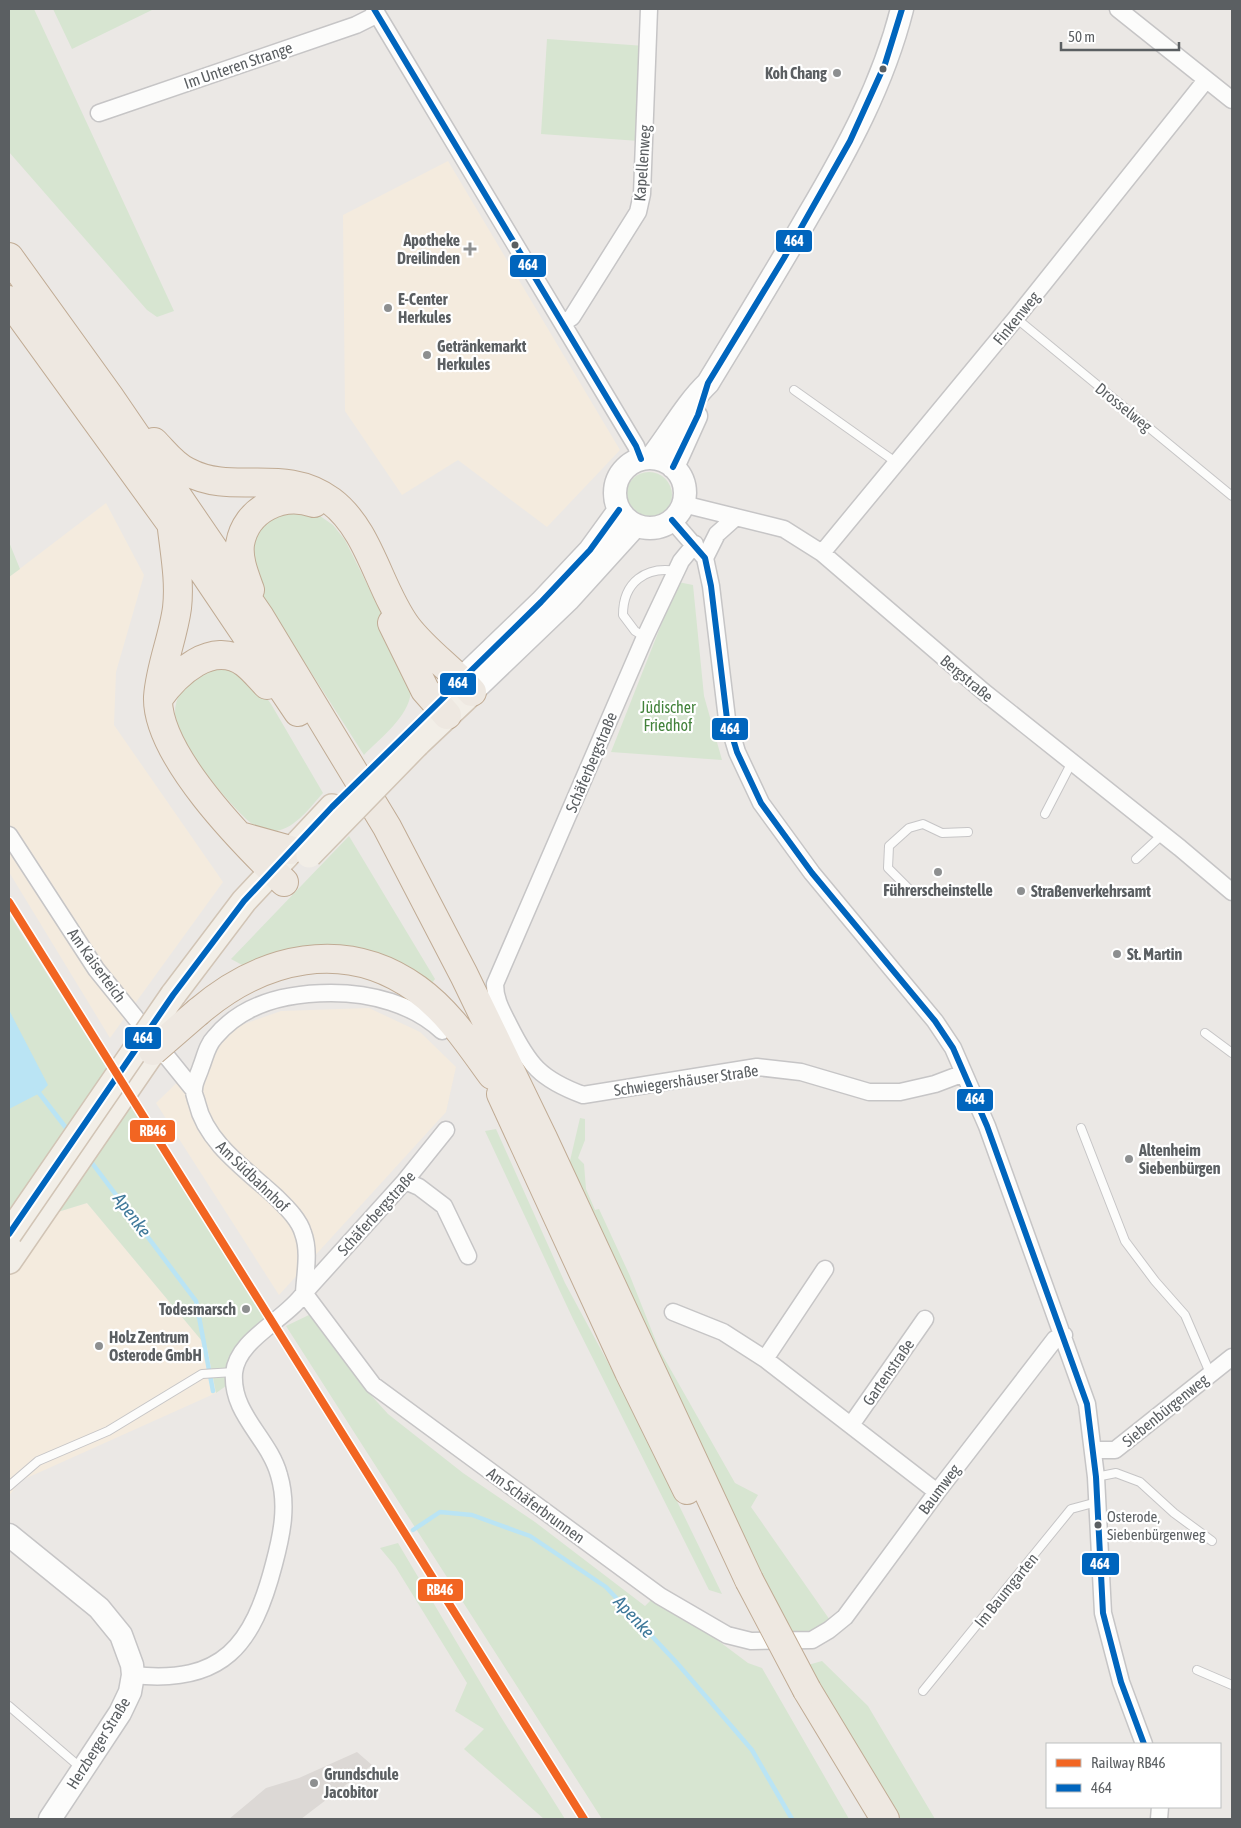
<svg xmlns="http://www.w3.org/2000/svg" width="1241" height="1828" font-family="'Asap Condensed',sans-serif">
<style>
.commercial{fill:#f4ebde}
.education{fill:#dcd8d5}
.green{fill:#d7e5d1}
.water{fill:#bae4f4}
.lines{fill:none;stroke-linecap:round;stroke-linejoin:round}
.stream{stroke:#bae4f4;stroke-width:4.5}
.lane-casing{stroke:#c6c5c6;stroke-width:10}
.street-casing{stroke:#c6c5c6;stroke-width:19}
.secondary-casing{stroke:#c6c5c6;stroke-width:25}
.primary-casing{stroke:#d1c4b5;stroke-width:28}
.highway-casing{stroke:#c0ab94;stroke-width:30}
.lane{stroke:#fcfcfb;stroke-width:8}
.street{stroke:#fcfcfb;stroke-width:16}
.secondary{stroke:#fcfcfb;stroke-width:22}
.primary{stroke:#f2eee7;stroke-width:25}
.highway{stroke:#eee8e1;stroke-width:28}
.primary-bridge-casing{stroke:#d1c4b5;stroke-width:28;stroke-linecap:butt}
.highway-bridge-casing{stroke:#c0ab94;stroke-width:30;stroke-linecap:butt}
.primary-bridge{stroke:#f2eee7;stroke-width:25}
.highway-bridge{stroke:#eee8e1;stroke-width:28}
.bus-1-casing{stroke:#fff;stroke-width:10}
.bus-1{stroke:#0065bd;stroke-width:6}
.rail-1-casing{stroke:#fff;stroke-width:11}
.rail-1{stroke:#f26522;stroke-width:8}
.bus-dot{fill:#5b5f62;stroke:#fff;stroke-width:2}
.poi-dot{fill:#8d8f90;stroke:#fff;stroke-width:2}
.labels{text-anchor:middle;stroke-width:4.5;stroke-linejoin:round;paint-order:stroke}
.bus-label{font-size:15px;fill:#5b5f62;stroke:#fff;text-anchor:start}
.street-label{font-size:16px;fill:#5b5f62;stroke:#fff}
.poi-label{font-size:16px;font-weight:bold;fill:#5b5f62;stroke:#fff;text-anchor:start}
.park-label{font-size:16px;fill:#42823a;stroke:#fff}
.water-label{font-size:18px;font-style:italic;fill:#3f799a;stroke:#fff}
.line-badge{stroke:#fff;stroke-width:2}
.badge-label{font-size:14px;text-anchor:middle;font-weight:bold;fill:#fff}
</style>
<rect width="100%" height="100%" fill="#ebe8e5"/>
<path class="commercial" d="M448 161 620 450 547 527 458 460 402 495 345 411 343 215Z
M106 503 144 575 116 672 114 725 223 882 110 1038 9 872V577Z
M369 1008 420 1032 456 1067 446 1112 279 1295 156 1103 233 1028 281 1011Z
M87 1203 207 1347 216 1393 20 1481 9 1496V1227Z"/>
<path class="education" d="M357 1752 372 1765 301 1819H229L266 1788 299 1778Z"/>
<path class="green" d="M9 9H34L174 311 157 317 147 310 9 152Z
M53 9H154L72 49Z
M547 39 645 46 639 141 541 134Z
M626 495a23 23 0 1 1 46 0a23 23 0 1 1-46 0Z
M310 509 333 525 345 540 384 618 411 692C408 718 381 737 364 755L266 602C244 561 246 561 263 518Z
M9 542 20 569 9 577Z
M678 582 693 585 704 696 722 760 611 752Z
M229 666 251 677 271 704 323 793C311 806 296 828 276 831 270 832 260 828 254 825 239 817 183 748 177 731 176 727 175 720 175 716 174 697 184 686 195 672Z
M349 836 435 979 430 986C414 976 398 963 381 955 334 934 288 949 244 966L231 959Z
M9 914 274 1332 246 1356 236 1379 216 1393 207 1347 87 1203 9 1227Z
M580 1118 585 1119V1140L578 1158 584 1164 586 1189 595 1210 599 1209 630 1276 659 1349 735 1483 758 1495 751 1507 832 1623 825 1628 794 1638 761 1575 569 1165Z
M496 1129 565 1283 626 1396 722 1594 709 1590 573 1319 485 1131Z
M311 1314 360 1383 388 1414 463 1473 535 1522 645 1606 652 1599 668 1603 748 1663 762 1668 849 1819H602L286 1326Z
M398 1543 499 1714 565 1819H544L464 1749 484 1729 455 1711 467 1683 395 1566 380 1548Z
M822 1661 868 1706 935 1819H900L808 1665Z"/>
<path class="water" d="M9 1010 48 1085 40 1093 9 1109Z"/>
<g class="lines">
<path class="stream" d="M36 1089 70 1133
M89 1159 196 1301 213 1391
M413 1530 440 1512 472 1515 530 1536 606 1587 677 1663 752 1750 792 1819"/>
<defs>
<path id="lane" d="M1016 318 1232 496
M794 390 897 463
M645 637 635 631 623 615C623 582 646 566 676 571
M1045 814 1072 762
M1136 859 1163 834
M908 888 888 868 889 846 909 828 923 824 942 833 968 832
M1205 1033 1232 1053
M1081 1128 1125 1241 1155 1281 1185 1315 1210 1373
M1096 1477 1116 1473 1140 1482 1174 1513 1212 1541
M9 1486 38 1461 108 1431 202 1374 234 1372
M1197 1670 1232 1685
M923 1691 1071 1509 1097 1502
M9 1706 81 1768"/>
<path id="street" d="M374 9 636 446 641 459
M1118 9 1232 100
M99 113 356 25 376 15
M563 323 572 317 638 212 642 194 649 9
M683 504 784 529 822 553 984 692 1180 848 1232 892
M672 520 705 558 711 586 727 719 737 752 761 803 812 873 935 1021 953 1048 987 1126 1087 1404 1096 1477 1103 1613 1121 1682 1144 1744
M695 544 681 561 645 637 495 984C495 1000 502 1011 509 1025 529 1065 540 1079 583 1095L757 1067 801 1072 869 1092H900L935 1084 964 1073
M822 553 1016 318 1206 80
M705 558 717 534 736 517
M9 835 96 969 193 1089
M405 1181 419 1187 444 1206 468 1256
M304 1293 373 1385 660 1596 727 1635 751 1641 812 1640 829 1630 845 1617 937 1492 1055 1339 1064 1335
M304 1293C305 1274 310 1251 303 1233 299 1219 286 1207 276 1197 248 1171 206 1143 197 1103 196 1099 193 1093 194 1089 194 1082 199 1074 201 1067 205 1057 207 1045 215 1037 244 1002 288 993 331 993 371 993 413 1004 442 1031
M673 1312 723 1332 765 1359 937 1492
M765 1359 825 1269
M851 1425 925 1319
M1093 1450H1115L1232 1357
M133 1675C223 1685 253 1645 274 1564 282 1534 288 1505 279 1475 269 1438 231 1414 234 1373 237 1339 286 1320 304 1293L405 1181 446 1130
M1159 1819 1160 1807"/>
<path id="secondary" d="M651 458C670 434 686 404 708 383 742 327 776 272 808 216 847 150 883 84 902 9
M615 493a35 35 0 1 1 70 0a35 35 0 1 1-70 0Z
M673 467 696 416
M472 692 568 600 636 525
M436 703 541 602 590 550 619 510
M9 1535 99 1608 121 1635 132 1665 133 1675 130 1692 120 1713 50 1819"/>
<path id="primary" d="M417 744 472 692
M173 995 244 901 332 807
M9 1261 153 1051"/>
<path id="highway" d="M9 257 109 396 260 617 387 827 464 975 543 1138 749 1580
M9 300 172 525 298 712
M154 442C164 452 174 466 188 472 233 496 284 466 331 501 370 530 379 590 407 627 426 652 452 669 472 692
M172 529C175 555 180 582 177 608 173 638 160 667 158 697 156 755 244 843 284 882
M250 590C245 576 238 560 240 544 246 509 282 492 314 503
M392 623 425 690 447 715
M158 699C176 674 212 639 245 663 253 669 260 678 267 685
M240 836 290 850
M198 1012C262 957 345 937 417 989 449 1012 470 1045 492 1075
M501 1094 629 1372 687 1490
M807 1690 885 1819"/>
</defs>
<use href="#lane" class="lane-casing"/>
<use href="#street" class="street-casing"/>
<use href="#secondary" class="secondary-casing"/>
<use href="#primary" class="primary-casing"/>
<use href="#highway" class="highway-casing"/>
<use href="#lane" class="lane"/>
<use href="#street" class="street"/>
<use href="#secondary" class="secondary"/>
<use href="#primary" class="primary"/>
<use href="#highway" class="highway"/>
<defs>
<path id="primary-bridge" d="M309 855 417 744
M9 1234 173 995"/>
<path id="highway-bridge" d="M153 1051 198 1012
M749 1580 807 1690"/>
</defs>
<use href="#primary-bridge" class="primary-bridge-casing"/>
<use href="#highway-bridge" class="highway-bridge-casing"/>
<use href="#primary-bridge" class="primary-bridge"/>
<use href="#highway-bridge" class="highway-bridge"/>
<defs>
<path id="bus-1" d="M374 9 636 446 641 459
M673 467 698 415 708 383 784 258 850 141 885 64 902 9
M672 520 705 558 711 586 727 719 737 752 761 803 812 873 935 1021 953 1048 987 1126 1087 1404 1096 1477 1103 1613 1121 1682 1144 1744
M9 1234 173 995 244 901 332 807 541 602 590 550 619 510"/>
</defs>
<use href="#bus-1" class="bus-1-casing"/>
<use href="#bus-1" class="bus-1"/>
<defs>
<path id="rail-1" d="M9 902 584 1819"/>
</defs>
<use href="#rail-1" class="rail-1-casing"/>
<use href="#rail-1" class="rail-1"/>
</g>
<g class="bus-dot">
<circle cx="883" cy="69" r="4.5"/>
<circle cx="515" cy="245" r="4.5"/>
<circle cx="1098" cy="1525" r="4.5"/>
</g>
<g class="poi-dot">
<circle cx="837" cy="73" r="5"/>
<path d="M467.5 241.5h5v5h5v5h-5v5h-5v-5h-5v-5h5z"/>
<circle cx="388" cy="308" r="5"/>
<circle cx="427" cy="355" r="5"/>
<circle cx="938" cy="872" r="5"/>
<circle cx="1021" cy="891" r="5"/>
<circle cx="1117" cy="954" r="5"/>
<circle cx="1129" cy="1159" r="5"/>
<circle cx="246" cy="1309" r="5"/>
<circle cx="99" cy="1346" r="5"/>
<circle cx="314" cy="1783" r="5"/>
</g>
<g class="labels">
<g class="bus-label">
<text x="1107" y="1522">Osterode,<tspan x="1107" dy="18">Siebenbürgenweg</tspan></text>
</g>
<g class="street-label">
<text transform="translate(238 65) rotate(-19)" y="6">Im Unteren Strange</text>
<text transform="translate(642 163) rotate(-86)" y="6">Kapellenweg</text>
<text transform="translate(1016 318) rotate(-51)" y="6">Finkenweg</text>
<text transform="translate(1124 407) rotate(39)" y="6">Drosselweg</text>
<text transform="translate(967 678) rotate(40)" y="6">Bergstraße</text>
<text transform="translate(591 762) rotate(-67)" y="6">Schäferbergstraße</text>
<text transform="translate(97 965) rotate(54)" y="6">Am Kaiserteich</text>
<text transform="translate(686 1080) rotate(-8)" y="6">Schwiegershäuser Straße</text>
<text transform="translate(253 1176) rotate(44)" y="6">Am Südbahnhof</text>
<text transform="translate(376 1213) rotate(-48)" y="6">Schäferbergstraße</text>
<text transform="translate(888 1372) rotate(-55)" y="6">Gartenstraße</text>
<text transform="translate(1165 1410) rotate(-39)" y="6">Siebenbürgenweg</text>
<text transform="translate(939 1489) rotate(-53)" y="6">Baumweg</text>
<text transform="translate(536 1505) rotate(36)" y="6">Am Schäferbrunnen</text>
<text transform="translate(1006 1590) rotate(-51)" y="6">Im Baumgarten</text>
<text transform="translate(98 1743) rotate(-58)" y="6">Herzberger Straße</text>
</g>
<g class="poi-label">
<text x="827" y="79" text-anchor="end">Koh Chang</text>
<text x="460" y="246" text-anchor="end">Apotheke<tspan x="460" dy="18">Dreilinden</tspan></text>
<text x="398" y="305">E-Center<tspan x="398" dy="18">Herkules</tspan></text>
<text x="437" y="352">Getränkemarkt<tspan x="437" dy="18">Herkules</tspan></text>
<text x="938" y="896" text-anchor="middle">Führerscheinstelle</text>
<text x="1031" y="897">Straßenverkehrsamt</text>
<text x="1127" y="960">St. Martin</text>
<text x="1139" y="1156">Altenheim<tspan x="1139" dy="18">Siebenbürgen</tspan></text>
<text x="236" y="1315" text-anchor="end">Todesmarsch</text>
<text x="109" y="1343">Holz Zentrum<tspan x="109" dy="18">Osterode GmbH</tspan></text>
<text x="324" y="1780">Grundschule<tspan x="324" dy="18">Jacobitor</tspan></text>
</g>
<g class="park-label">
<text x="668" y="713">Jüdischer<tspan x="668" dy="18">Friedhof</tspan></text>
</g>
<g class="water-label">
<text transform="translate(132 1215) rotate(53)" y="6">Apenke</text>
<text transform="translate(634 1617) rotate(47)" y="6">Apenke</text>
</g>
</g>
<g class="line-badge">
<rect x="775" y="229" width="38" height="24" rx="5" fill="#0065bd"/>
<rect x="509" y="254" width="38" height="24" rx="5" fill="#0065bd"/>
<rect x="439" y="672" width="38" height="24" rx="5" fill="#0065bd"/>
<rect x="711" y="717" width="38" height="24" rx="5" fill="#0065bd"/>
<rect x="124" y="1026" width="38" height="24" rx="5" fill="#0065bd"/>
<rect x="956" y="1088" width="38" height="24" rx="5" fill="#0065bd"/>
<rect x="129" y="1119" width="47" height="24" rx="5" fill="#f26522"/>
<rect x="1081" y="1552" width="39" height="24" rx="5" fill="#0065bd"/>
<rect x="417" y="1578" width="47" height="24" rx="5" fill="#f26522"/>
</g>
<g class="badge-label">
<text x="794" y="246">464</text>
<text x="528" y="270">464</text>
<text x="458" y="688">464</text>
<text x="730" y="734">464</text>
<text x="143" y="1043">464</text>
<text x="975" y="1104">464</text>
<text x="153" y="1136">RB46</text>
<text x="1100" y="1569">464</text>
<text x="440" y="1595">RB46</text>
</g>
<rect width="1241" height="1828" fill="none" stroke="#5b5f62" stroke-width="20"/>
<rect x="1046" y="1743" width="175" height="65" fill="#ffffff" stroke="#bdbfc0"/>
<rect x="1056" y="1759" width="25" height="8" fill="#f26522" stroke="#bdbfc0"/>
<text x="1091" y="1768" font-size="15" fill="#5b5f62">Railway RB46</text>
<rect x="1056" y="1784" width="25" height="8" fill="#0065bd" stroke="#bdbfc0"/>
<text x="1091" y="1793" font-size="15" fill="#5b5f62">464</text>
<path d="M1061 42v8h118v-8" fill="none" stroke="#5b5f62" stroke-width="2.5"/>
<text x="1068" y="42" font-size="15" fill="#5b5f62" stroke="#ffffff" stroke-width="4" paint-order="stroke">50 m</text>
</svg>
